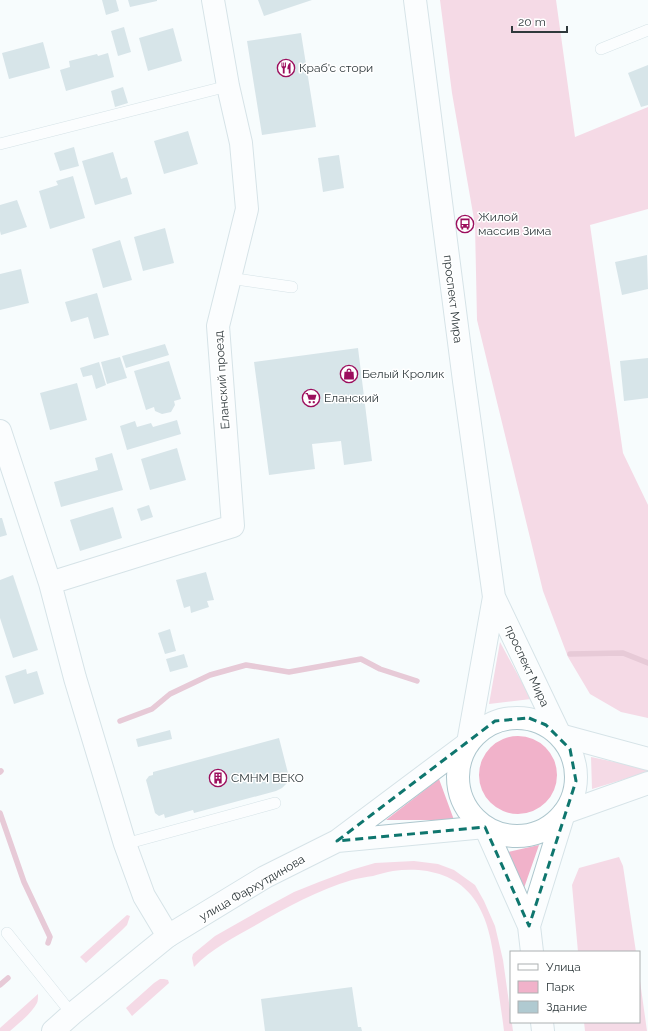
<svg xmlns="http://www.w3.org/2000/svg" width="648" height="1031" font-family="Raleway,sans-serif">
<style>
.green{fill:#f1b2ca}
.lines{fill:none;stroke-linecap:round;stroke-linejoin:round}
.stream{stroke:#d28ea8;stroke-width:5.5}
.building{fill:#b0cad1}
.service-casing{stroke:#adc6cd;stroke-width:12}
.minor-casing{stroke:#adc6cd;stroke-width:24}
.tertiary-casing{stroke:#adc6cd;stroke-width:24}
.secondary-casing{stroke:#adc6cd;stroke-width:24}
.primary-casing{stroke:#adc6cd;stroke-width:24}
.service{stroke:#fff;stroke-width:11}
.minor{stroke:#fff;stroke-width:22}
.tertiary{stroke:#fff;stroke-width:22}
.secondary{stroke:#fff;stroke-width:22}
.primary{stroke:#fff;stroke-width:22}
.marked{fill:none;stroke:#0f766e;stroke-width:3;stroke-dasharray:8 5;stroke-linejoin:round}
.labels{text-anchor:middle;stroke-width:3;stroke-linejoin:round;paint-order:stroke}
.poi-label{font-size:12px;fill:#2f393c;stroke:#fff;text-anchor:start}
.street-label{font-size:12px;fill:#2f393c;stroke:#fff}
</style>
<rect width="100%" height="100%" fill="#f7fcfd"/>
<path class="green" d="M440 0H556L575 137 648 107V209L590 225 623 453 648 505V718L621 712 590 694 568 657 543 591 477 320 475 225 452 93Z
M500 642 531 699 489 704Z
M479 775a39 39 0 1 1 78 0a39 39 0 1 1-78 0Z
M591 757 648 769V772L592 789Z
M439 779 454 820H386Z
M539 845 524 888 504 853Z
M619 857 623 866 636 952H578L572 885 579 868Z
M414 861 438 864 454 870 475 885 484 901 495 926 503 960 513 1031H504C502 1014 499 997 497 980 493 951 490 918 471 895 452 872 421 867 393 871 386 872 380 874 373 876 366 877 359 878 352 880 318 890 287 907 256 925 235 937 211 949 194 967L192 958 193 954 215 936 259 911 294 892 319 882 351 870 375 863Z
M127 915 130 916 127 925 122 930 86 963 80 957Z
M639 974 647 1031H585L584 1022H639Z
M160 979H164L168 980 169 983 132 1016 126 1008 154 983Z
M38 994C38 997 38 1001 37 1003 31 1014 19 1023 10 1031H0V1028Z"/>
<g class="lines">
<path class="stream" d="M570 654 623 653 648 663
M120 721 152 709 170 694 210 675 246 665 289 672 361 659 380 669 417 681
M0 772 1 771
M0 813 24 882 50 937 48 943
M0 985 8 978"/>
</g>
<path class="building" d="M102 0H116L119 11 106 15Z
M128 0H157V1L130 7Z
M258 0H312L264 16Z
M124 27 131 52 118 56 111 31Z
M173 28 182 61 148 71 139 38Z
M301 33 316 127 262 135 247 41Z
M43 42 50 68 9 79 2 53Z
M108 53 114 77 66 91 60 70 70 67 69 61 97 54 98 56Z
M648 65V105L641 107 628 73Z
M123 87 128 103 115 107 111 91Z
M188 131 198 164 164 174 154 141Z
M74 147 79 166 60 171 54 153Z
M113 152 121 179 127 177 132 194 95 205 82 161Z
M339 155 344 188 323 192 318 158Z
M73 176 85 218 50 229 39 191 58 185 56 181Z
M17 200 27 227 1 235 0 231V205Z
M165 228 174 263 143 271 134 237Z
M120 240 132 280 103 288 92 249Z
M647 255 648 289 622 295 615 262Z
M21 269 29 303 0 310V274Z
M97 293 109 335 94 339 88 317 71 322 65 302Z
M165 344 169 355 126 368 122 356Z
M358 348 372 461 344 465 341 441 312 444 315 469 269 475 254 362Z
M120 357 127 378 107 384 101 362Z
M648 358V398L624 401 620 361Z
M169 361 181 399 174 401 175 405 171 412 162 414 155 411 154 407 146 410 134 371Z
M99 362 106 385 96 389 92 375 83 377 80 368Z
M77 383 87 420 50 430 40 393Z
M177 420 181 434 127 450 120 426 135 421 137 427 151 423 153 427Z
M177 448 186 480 150 490 141 459Z
M112 453 123 490 61 507 54 482 98 470 95 458Z
M149 505 153 517 141 521 137 509Z
M113 507 122 538 80 551 70 520Z
M0 518H2L7 535 0 537Z
M206 572 214 600 207 601 209 607 191 613 190 606 184 608 176 580Z
M13 575 38 650 13 658 0 618V580Z
M170 629 176 651 165 654 158 633Z
M184 654 188 667 170 672 166 659Z
M26 669 27 674 37 671 44 694 14 704 5 676Z
M170 730 172 739 138 747 136 739Z
M279 738 289 777 287 783 282 788 276 791 194 813 193 810 165 818 164 814 159 816 155 813 146 780 149 776 153 775V772Z
M352 987 358 1027H361L362 1031H265L261 999Z"/>
<g class="lines">
<defs>
<path id="service" d="M601 49 648 30
M0 144 228 86
M229 278 292 287
M125 844 275 803
M7 933 72 1014"/>
<path id="minor" d="M0 431 50 583 75 678 125 844 144 896 168 936
M50 583 233 526 218 326 247 209 241 143 228 86 213 0"/>
<path id="tertiary" d="M560 735 648 759
M564 813 648 783"/>
<path id="secondary" d="M337 841 468 743
M53 1031 72 1014 168 936 265 877 337 841 485 827"/>
<path id="primary" d="M415 0 464 381 494 597 560 735
M458 777a59 59 0 1 1 118 0a59 59 0 1 1-118 0Z
M468 743 494 597
M485 827 529 926 532 952
M529 926 564 813
M542 1022 543 1031"/>
</defs>
<use href="#service" class="service-casing"/>
<use href="#minor" class="minor-casing"/>
<use href="#tertiary" class="tertiary-casing"/>
<use href="#secondary" class="secondary-casing"/>
<use href="#primary" class="primary-casing"/>
<use href="#service" class="service"/>
<use href="#minor" class="minor"/>
<use href="#tertiary" class="tertiary"/>
<use href="#secondary" class="secondary"/>
<use href="#primary" class="primary"/>
</g>
<path d="M0 0H648V1031H0ZM529 718 546 725 570 749 576 781 529 926 485 827 337 841 495 721Z" fill="#f7fcfd" fill-opacity=".55" fill-rule="evenodd"/>
<path class="marked" d="M529 718 546 725 570 749 576 781 529 926 485 827 337 841 495 721Z"/>
<defs>
<symbol id="restaurant-ring" viewBox="-11 -11 22 22"><circle r="9.5" fill="#fff" stroke="#9c0e5d" stroke-width="1.5"/><path d="M-5-6h1v4h1v-4h1v4h1v-4h1v5L-1.5 .5V6h-2V.5L-5-1ZM5-6V6H3V1.5H1.5Q1.5-4 5-6Z" fill="#9c0e5d"/></symbol>
<symbol id="bus-ring" viewBox="-11 -11 22 22"><circle r="9.5" fill="#fff" stroke="#9c0e5d" stroke-width="1.5"/><path d="M-5-6H5V4H4V6H2V4H-2V6H-4V4H-5ZM-3.5-4V0h7V-4ZM-3.5 1.2v1.5H-2V1.2ZM2 1.2v1.5H3.5V1.2Z" fill="#9c0e5d"/></symbol>
<symbol id="shop-ring" viewBox="-11 -11 22 22"><circle r="9.5" fill="#fff" stroke="#9c0e5d" stroke-width="1.5"/><path d="M-5-2.5h2.3a2.7 3.5 0 0 1 5.4 0H5L5.5 6h-11ZM-1.5-2.5h3a1.5 2.3 0 0 0-3 0Z" fill="#9c0e5d"/></symbol>
<symbol id="supermarket-ring" viewBox="-11 -11 22 22"><circle r="9.5" fill="#fff" stroke="#9c0e5d" stroke-width="1.5"/><path d="M-6-5.5h2.5l.6 2H6L4.5 2H-2.5L-4.4-4H-6ZM-1.5 3.2a1.3 1.3 0 1 0 .1 0ZM3 3.2a1.3 1.3 0 1 0 .1 0Z" fill="#9c0e5d"/></symbol>
<symbol id="building-ring" viewBox="-11 -11 22 22"><circle r="9.5" fill="#fff" stroke="#9c0e5d" stroke-width="1.5"/><path d="M-4-6H4V6H1V3H-1V6H-4ZM-2.5-4.3h1.7v1.8h-1.7ZM.8-4.3h1.7v1.8H.8ZM-2.5-1h1.7V.8h-1.7ZM.8-1h1.7V.8H.8Z" fill="#9c0e5d"/></symbol>
</defs>
<g fill-rule="evenodd">
<use href="#restaurant-ring" x="276" y="58" width="20" height="20"/>
<use href="#bus-ring" x="455" y="214" width="20" height="20"/>
<use href="#shop-ring" x="339" y="364" width="20" height="20"/>
<use href="#supermarket-ring" x="301" y="388" width="20" height="20"/>
<use href="#building-ring" x="208" y="768" width="20" height="20"/>
</g>
<g class="labels">
<g class="poi-label">
<text x="299" y="72">Краб'с стори</text>
<text x="478" y="221">Жилой<tspan x="478" dy="14">массив Зима</tspan></text>
<text x="362" y="378">Белый Кролик</text>
<text x="324" y="402">Еланский</text>
<text x="231" y="782">СМНМ ВЕКО</text>
</g>
<g class="street-label">
<text transform="translate(453 299) rotate(83)" y="4">проспект Мира</text>
<text transform="translate(222 380) rotate(-94)" y="4">Еланский проезд</text>
<text transform="translate(527 666) rotate(65)" y="4">проспект Мира</text>
<text transform="translate(252 888) rotate(-30)" y="4">улица Фархутдинова</text>
</g>
</g>
<rect x="510" y="951" width="130" height="72" fill="#ffffff" stroke="#acb0b1"/>
<rect x="518" y="964" width="20" height="6" fill="#ffffff" stroke="#acb0b1"/>
<text x="546" y="971" font-size="12" fill="#2f393c">Улица</text>
<rect x="518" y="981" width="20" height="12" fill="#f1b2ca" stroke="#acb0b1"/>
<text x="546" y="991" font-size="12" fill="#2f393c">Парк</text>
<rect x="518" y="1001" width="20" height="12" fill="#b0cad1" stroke="#acb0b1"/>
<text x="546" y="1011" font-size="12" fill="#2f393c">Здание</text>
<path d="M512 26v6h55v-6" fill="none" stroke="#2f393c" stroke-width="2"/>
<text x="518" y="26" font-size="12" fill="#2f393c" stroke="#ffffff" stroke-width="3" paint-order="stroke">20 m</text>
</svg>
